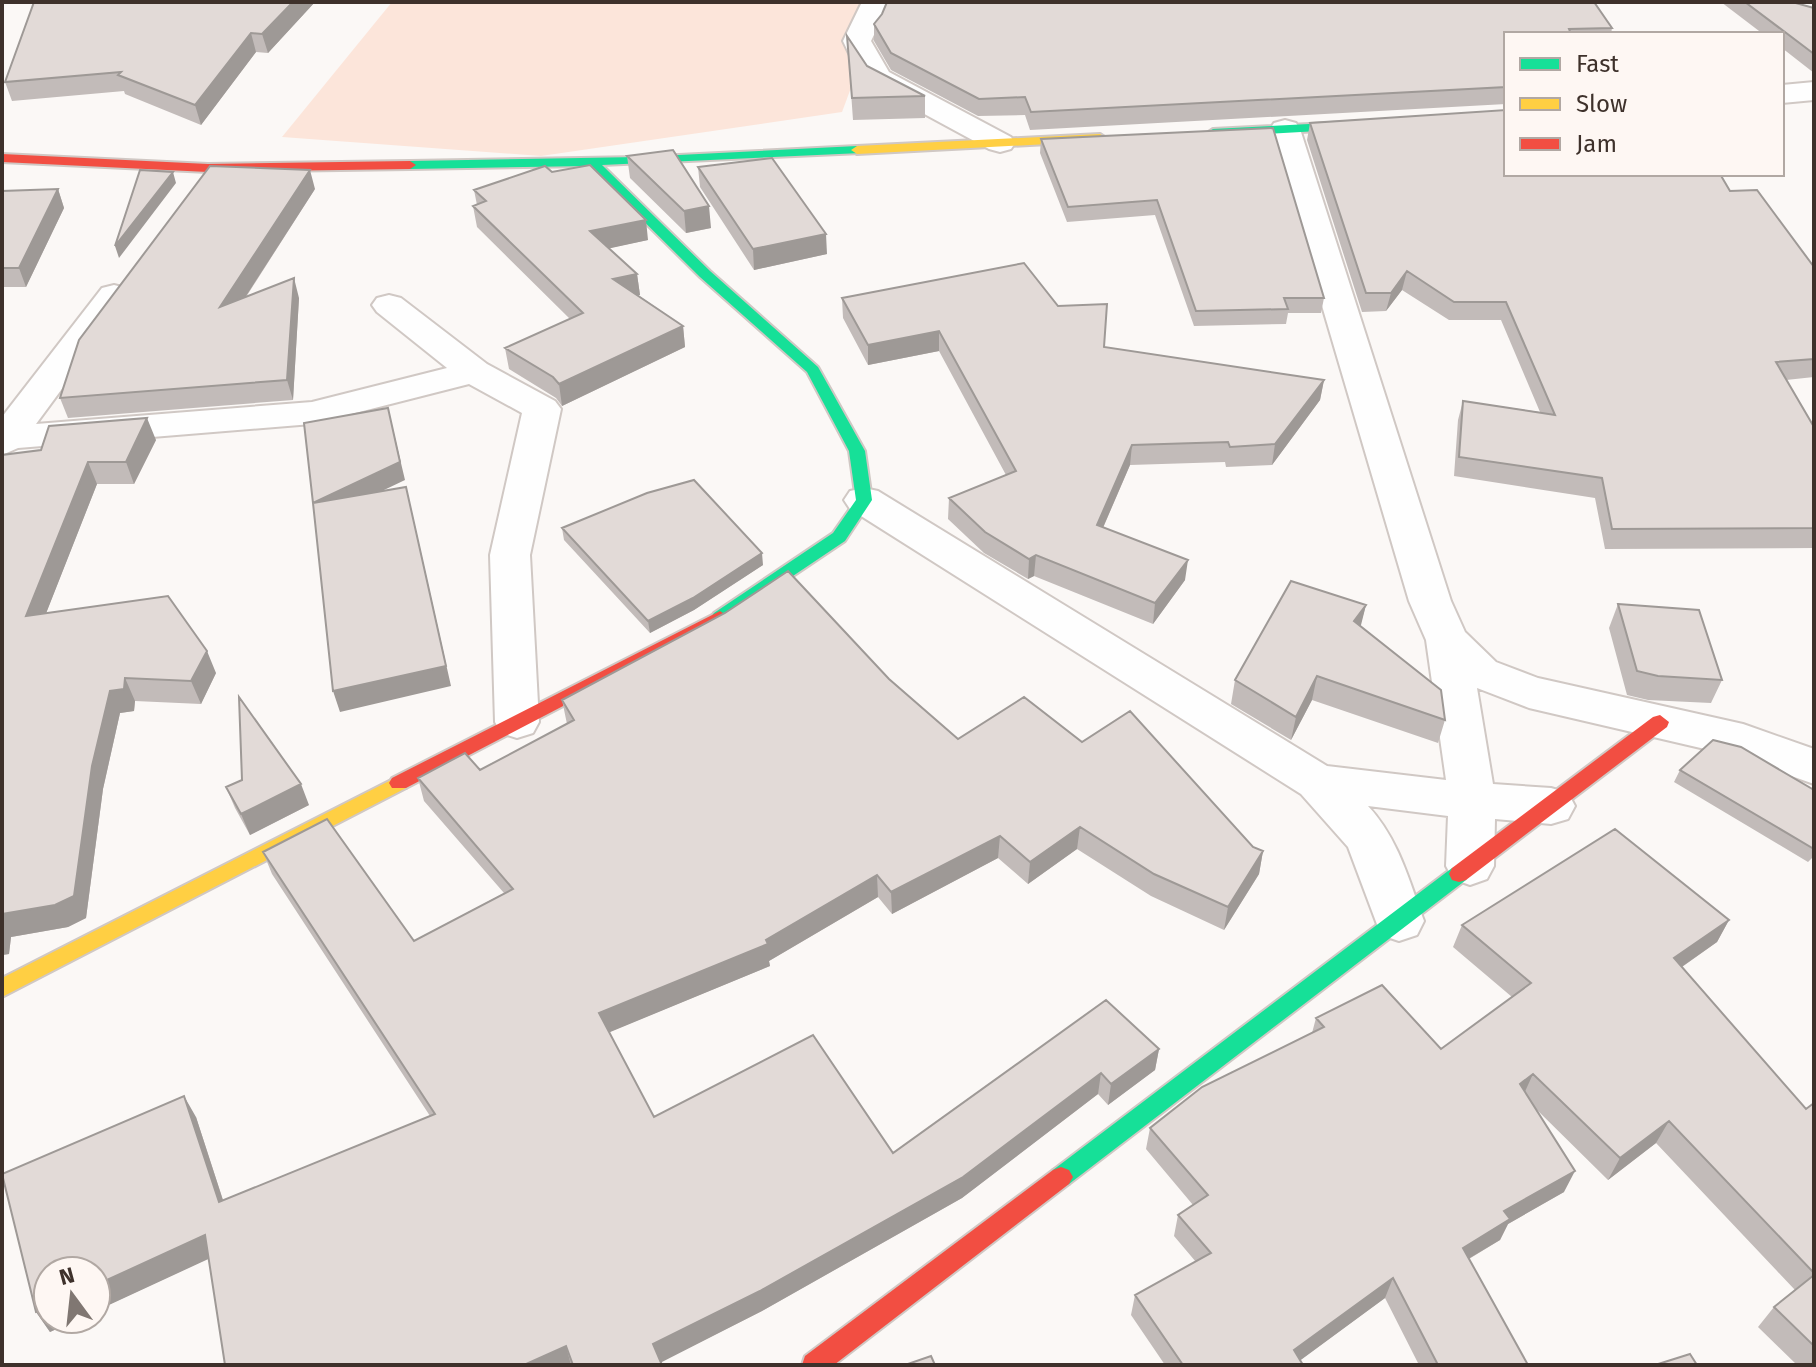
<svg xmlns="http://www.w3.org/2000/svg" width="1816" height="1367" font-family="'Fira Sans',sans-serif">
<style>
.green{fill:#fce5da}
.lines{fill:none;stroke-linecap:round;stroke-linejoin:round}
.street-casing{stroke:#d0c8c4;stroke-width:4}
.fast-casing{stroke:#d0c8c4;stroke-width:4}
.slow-casing{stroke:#d0c8c4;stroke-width:4}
.jam-casing{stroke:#d0c8c4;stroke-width:4}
.street{fill:#fefefe;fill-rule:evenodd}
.fast{fill:#16e098;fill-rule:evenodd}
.slow{fill:#ffcf43;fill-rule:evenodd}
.jam{fill:#f24e42;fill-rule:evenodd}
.wall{fill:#c2bbb9}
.shaded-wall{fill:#9e9996}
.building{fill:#e2dad7;stroke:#9e9996;stroke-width:2}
</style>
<rect width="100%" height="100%" fill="#fbf8f6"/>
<path class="green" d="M392 2H883L842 112 541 156 282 137Z"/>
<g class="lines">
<defs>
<path id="street" d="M862 2H890L871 41 889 72 1011 137 1015 143 1011 149 1000 152 989 149 869 84 855 66 843 41Z
M1814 82V100L1782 103V85Z
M1285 120 1296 123 1300 129 1451 601 1465 632 1496 662 1538 678 1743 724 1814 749V784L1735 756 1529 708 1477 688 1493 784 1551 788 1568 793 1575 806 1568 819 1551 824 1495 819 1494 866 1487 879 1470 885 1453 879 1446 866 1448 816 1368 806C1398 838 1409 880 1424 921L1417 935 1399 941 1381 935 1348 847 1301 794 850 509 844 500 850 491 864 488 878 491 1327 766 1446 780 1426 640 1409 601 1270 129 1274 123Z
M114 285 126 288 131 295 36 424 312 402 447 368 377 312 372 305 377 298 389 295 401 298 487 364 555 401 561 409 530 555 539 722 533 733 517 738 501 733 495 722 490 555 522 413 469 384 312 424 18 448 2 455V417L102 288Z"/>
<path id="fast" d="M1368 121 1372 122V128L1213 137 1207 133 1213 129Z
M857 146 863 150 861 153 602 165 710 271 818 367 865 451 872 500 845 541 726 621H714L711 617 714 613 833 533 856 500 849 451 807 372 700 277 588 166 410 169 404 165 410 161 639 157Z
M1459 866 1466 868 1469 874 1466 880 1069 1184 1061 1187 1053 1184 1049 1177 1053 1170 1452 868Z"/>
<path id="slow" d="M1100 134 1106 138 1104 141 857 154 851 150 857 146Z
M399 776 406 778 409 783 406 788 2 997V978Z"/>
<path id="jam" d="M2 154 208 164 410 161 416 165 410 169 208 172 2 162Z
M720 611 729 617 726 621 406 788H392L389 783 392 778Z
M1660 715 1669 722 1667 727 1466 880 1459 882 1452 880 1449 874 1452 868 1653 717Z
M1061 1167 1069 1170 1073 1177 1069 1184 834 1365H802L805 1356 1053 1170Z"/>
</defs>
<use href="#street" class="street-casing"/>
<use href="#fast" class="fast-casing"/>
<use href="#slow" class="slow-casing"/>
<use href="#jam" class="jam-casing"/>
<use href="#street" class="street"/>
<use href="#fast" class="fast"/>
<use href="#slow" class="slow"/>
<use href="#jam" class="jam"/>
</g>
<path class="wall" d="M315 2 268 53 256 52 201 125 125 94 124 91 12 101 5 82Z
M1721 2H1792L1814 8V73L1782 48V34H1763Z
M882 14 1612 28 1611 34H1506V104L1030 130 1025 115 978 116 891 70 874 41V24Z
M847 36 867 66 925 96V118L853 120Z
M1310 123 1730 191 1814 267V377L1786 380 1814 427V548L1605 549 1595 498 1454 476 1458 420 1463 401 1540 412 1501 320H1449L1402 290 1386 311 1362 312 1307 140Z
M1273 128 1324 298 1321 313H1288L1286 324 1194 326 1155 215 1067 222 1040 153 1041 139Z
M627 156 711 228 686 233 630 178Z
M698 167 827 254 754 270 700 187Z
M552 172 648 240 609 248 637 274 640 295H638L683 326 685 347 562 406 556 398 509 369 505 348 570 319 477 227 473 206 477 205 474 190Z
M58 189 64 208 26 287H2V191Z
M315 189 246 297 299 298 293 400 68 418 60 398Z
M842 298 1058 306 1104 347 1324 380 1320 400 1272 465 1226 467 1225 462 1130 465 1103 528 1185 580 1153 624 1034 576 1028 579 984 553 948 519 949 498 1006 475 939 351 868 365 843 318Z
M156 440 134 484H97L46 613 216 673 201 704 135 701 134 711 120 713 103 789 86 918 68 927 11 937 9 954 2 955V455Z
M562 528 763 565 694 610 650 633 564 540Z
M1618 604 1722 680 1711 703 1648 700 1627 695 1609 628Z
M1366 605 1360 626 1445 720 1438 743 1312 700 1291 740 1231 704 1235 680Z
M889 679 958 739 1082 742 1253 847 1263 851 1259 874 1224 930 1151 896 1077 849 1028 884 998 858 892 914 878 897 769 961 770 966 609 1032 654 1117 893 1153 1159 1049 1155 1070 1108 1105 1098 1094 962 1198 762 1311 660 1362 662 1365H225L209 1258 50 1332 36 1312 196 1117 223 1200 430 1116 272 874 263 852 414 941 504 893 424 801 418 778 480 770 567 724 562 700Z
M1680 770 1814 790V856L1808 862 1674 782Z
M226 787 309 805 250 835 235 808Z
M1729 920 1717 942 1682 967 1806 1109 1814 1103V1365H1797L1758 1327 1774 1307 1795 1290 1656 1143 1608 1180 1535 1108 1564 1192 1508 1224 1500 1240 1469 1259 1528 1365H1419L1385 1298 1300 1360 1303 1365H1165L1131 1315 1135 1295 1196 1262 1174 1236 1178 1215 1193 1205 1146 1149 1150 1128 1312 1033 1316 1018 1441 1049 1512 997 1453 947 1462 925Z"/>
<path class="shaded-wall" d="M293 2H315L268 53 262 34Z
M251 33 256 52 201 125 195 105Z
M310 170 315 189 226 327 220 307Z
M173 172 176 183 119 258 115 246Z
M58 189 64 208 26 287 19 268Z
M709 206 711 228 686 233 684 211Z
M646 220 648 240 593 252 590 231Z
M826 234 827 254 754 270 753 249Z
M1407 271 1402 290 1386 311 1391 293Z
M637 274 640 295 616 300 613 279Z
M294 278 299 298 293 400 287 380Z
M683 326 685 347 562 406 559 384Z
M939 331V351L868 365V345Z
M1324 380 1320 400 1272 465 1275 444Z
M388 408 405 480 319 521 313 503Z
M147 418 156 440 134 484 126 462Z
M1132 445 1130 465 1095 546 1097 525Z
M88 462 97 484 36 639 26 616Z
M411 508 451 686 340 712 333 691Z
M762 553 763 565 694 610 650 633 648 621Z
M1036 555 1034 576 1028 579 1029 559Z
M1188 560 1185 580 1153 624 1155 603Z
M1366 605 1360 629 1354 621Z
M207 651 216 673 201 704 191 681Z
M1317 676 1312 700 1291 740 1296 717Z
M125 678 135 701 134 711 120 713 103 789 86 918 68 927 11 937 9 954 2 955V914L92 766 110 691Z
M301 784 309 805 250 835 241 814Z
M1080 827 1077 849 1028 884 1030 862Z
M1000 836 998 858 892 914 891 892Z
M1263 851 1259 874 1224 930 1228 907Z
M877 875 878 897 769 961 770 966 603 1035 599 1013 766 940Z
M1729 920 1717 942 1663 980 1674 958Z
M1159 1049 1155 1070 1108 1105 1111 1084Z
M1101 1073 1098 1094 962 1198 762 1311 658 1364 653 1344Z
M1533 1074 1523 1096 1520 1084Z
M184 1096 196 1117 230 1222 219 1202Z
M1669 1121 1656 1143 1608 1180 1620 1158Z
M1575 1171 1564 1192 1508 1224 1500 1240 1453 1268 1463 1248 1504 1211Z
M205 1235 217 1255 96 1311V1285Z
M1393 1278 1385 1298 1294 1365V1350Z
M48 1307V1319H78L50 1332 36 1312Z
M566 1346 571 1365H524Z"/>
<path class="building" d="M34 2H293L262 34 251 33 195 105 118 75 121 72 5 82Z
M887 2H1594L1612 28 1569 29 1571 34H1506V87L1031 112 1025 97 979 99 891 53 874 24 882 14Z
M1745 2H1792L1814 8V54Z
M847 36 867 66 925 96 852 98Z
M1506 110V174H1720L1730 191 1757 190 1814 267V359L1776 362 1814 427V528L1612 529 1602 478 1459 457 1463 401 1555 415 1506 302H1454L1407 271 1391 293H1366L1310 123Z
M1273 128 1324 298H1284L1288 309 1196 311 1157 200 1068 207 1041 139Z
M673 150 709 206 684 211 627 156Z
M772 158 826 234 753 249 698 167Z
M590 165 646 220 590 231 637 274 613 279 683 326 559 384 553 377 505 348 583 313 473 206 486 201 474 190 545 166 552 172Z
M210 166 310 170 220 307 294 278 287 380 60 398 79 340Z
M140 170 173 172 115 246Z
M58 189 19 268H2V191Z
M1024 263 1058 306 1107 304 1104 347 1324 380 1275 444 1230 447 1228 442 1132 445 1097 525 1188 560 1155 603 1036 555 1029 559 985 532 949 498 1016 471 939 331 868 345 842 298Z
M388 408 400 462 313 503 304 423Z
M147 418 126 462H88L26 616 168 596 207 651 191 681 125 678 124 689 110 691 92 766 74 896 55 905 2 914V455L41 450 49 426Z
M694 480 762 553 693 598 648 621 562 528 647 493Z
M406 487 446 666 333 691 313 503Z
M788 571 889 679 958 739 1024 697 1082 742 1130 711 1253 847 1263 851 1228 907 1154 874 1080 827 1030 862 1000 836 891 892 877 875 766 940 768 944 599 1013 654 1117 813 1035 893 1153 1106 1000 1159 1049 1111 1084 1101 1073 963 1177 760 1291 653 1344 662 1365H573L566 1346 524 1365H225L205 1235 96 1285V1271H48V1307L36 1312 2 1174 184 1096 219 1202 435 1114 263 852 327 819 414 941 513 889 418 778 465 753 480 770 574 720 562 700 725 613Z
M1291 581 1366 605 1354 621 1441 690 1445 720 1317 676 1296 717 1235 680Z
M1618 604 1699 610 1722 680 1658 676 1637 671Z
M239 697 301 784 241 814 226 787 242 780Z
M1713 740 1741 747 1814 790V849L1680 770Z
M1615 829 1729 920 1674 958 1806 1109 1814 1103V1273L1669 1121 1620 1158 1533 1074 1520 1084 1575 1171 1504 1211 1510 1219 1463 1248 1528 1365H1438L1393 1278 1294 1350 1303 1365H1183L1135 1295 1211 1253 1178 1215 1208 1195 1150 1128 1202 1087 1324 1027 1316 1018 1382 985 1441 1049 1531 983 1462 925Z
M1814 1275V1346L1774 1307Z
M1690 1354 1697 1365H1655Z
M931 1356 935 1365H905Z"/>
<rect width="1816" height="1367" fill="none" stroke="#3e312b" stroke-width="8"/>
<rect x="1504" y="32" width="280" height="144" fill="#fef7f3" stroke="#b1a8a3" stroke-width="2"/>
<rect x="1520" y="58" width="40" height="12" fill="#16e098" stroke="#b1a8a3" stroke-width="2"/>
<text x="1576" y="72" font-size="24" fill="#3e312b">Fast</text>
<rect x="1520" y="98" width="40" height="12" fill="#ffcf43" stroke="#b1a8a3" stroke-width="2"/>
<text x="1576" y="112" font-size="24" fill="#3e312b">Slow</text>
<rect x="1520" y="138" width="40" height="12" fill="#f24e42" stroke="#b1a8a3" stroke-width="2"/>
<text x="1576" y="152" font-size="24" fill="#3e312b">Jam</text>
<g transform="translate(72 1295) rotate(345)"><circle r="38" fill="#fef7f3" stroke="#b1a8a3" stroke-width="2"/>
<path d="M0-6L14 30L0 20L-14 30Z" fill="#807772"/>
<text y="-12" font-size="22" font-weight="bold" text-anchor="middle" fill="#3e312b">N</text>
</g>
</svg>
